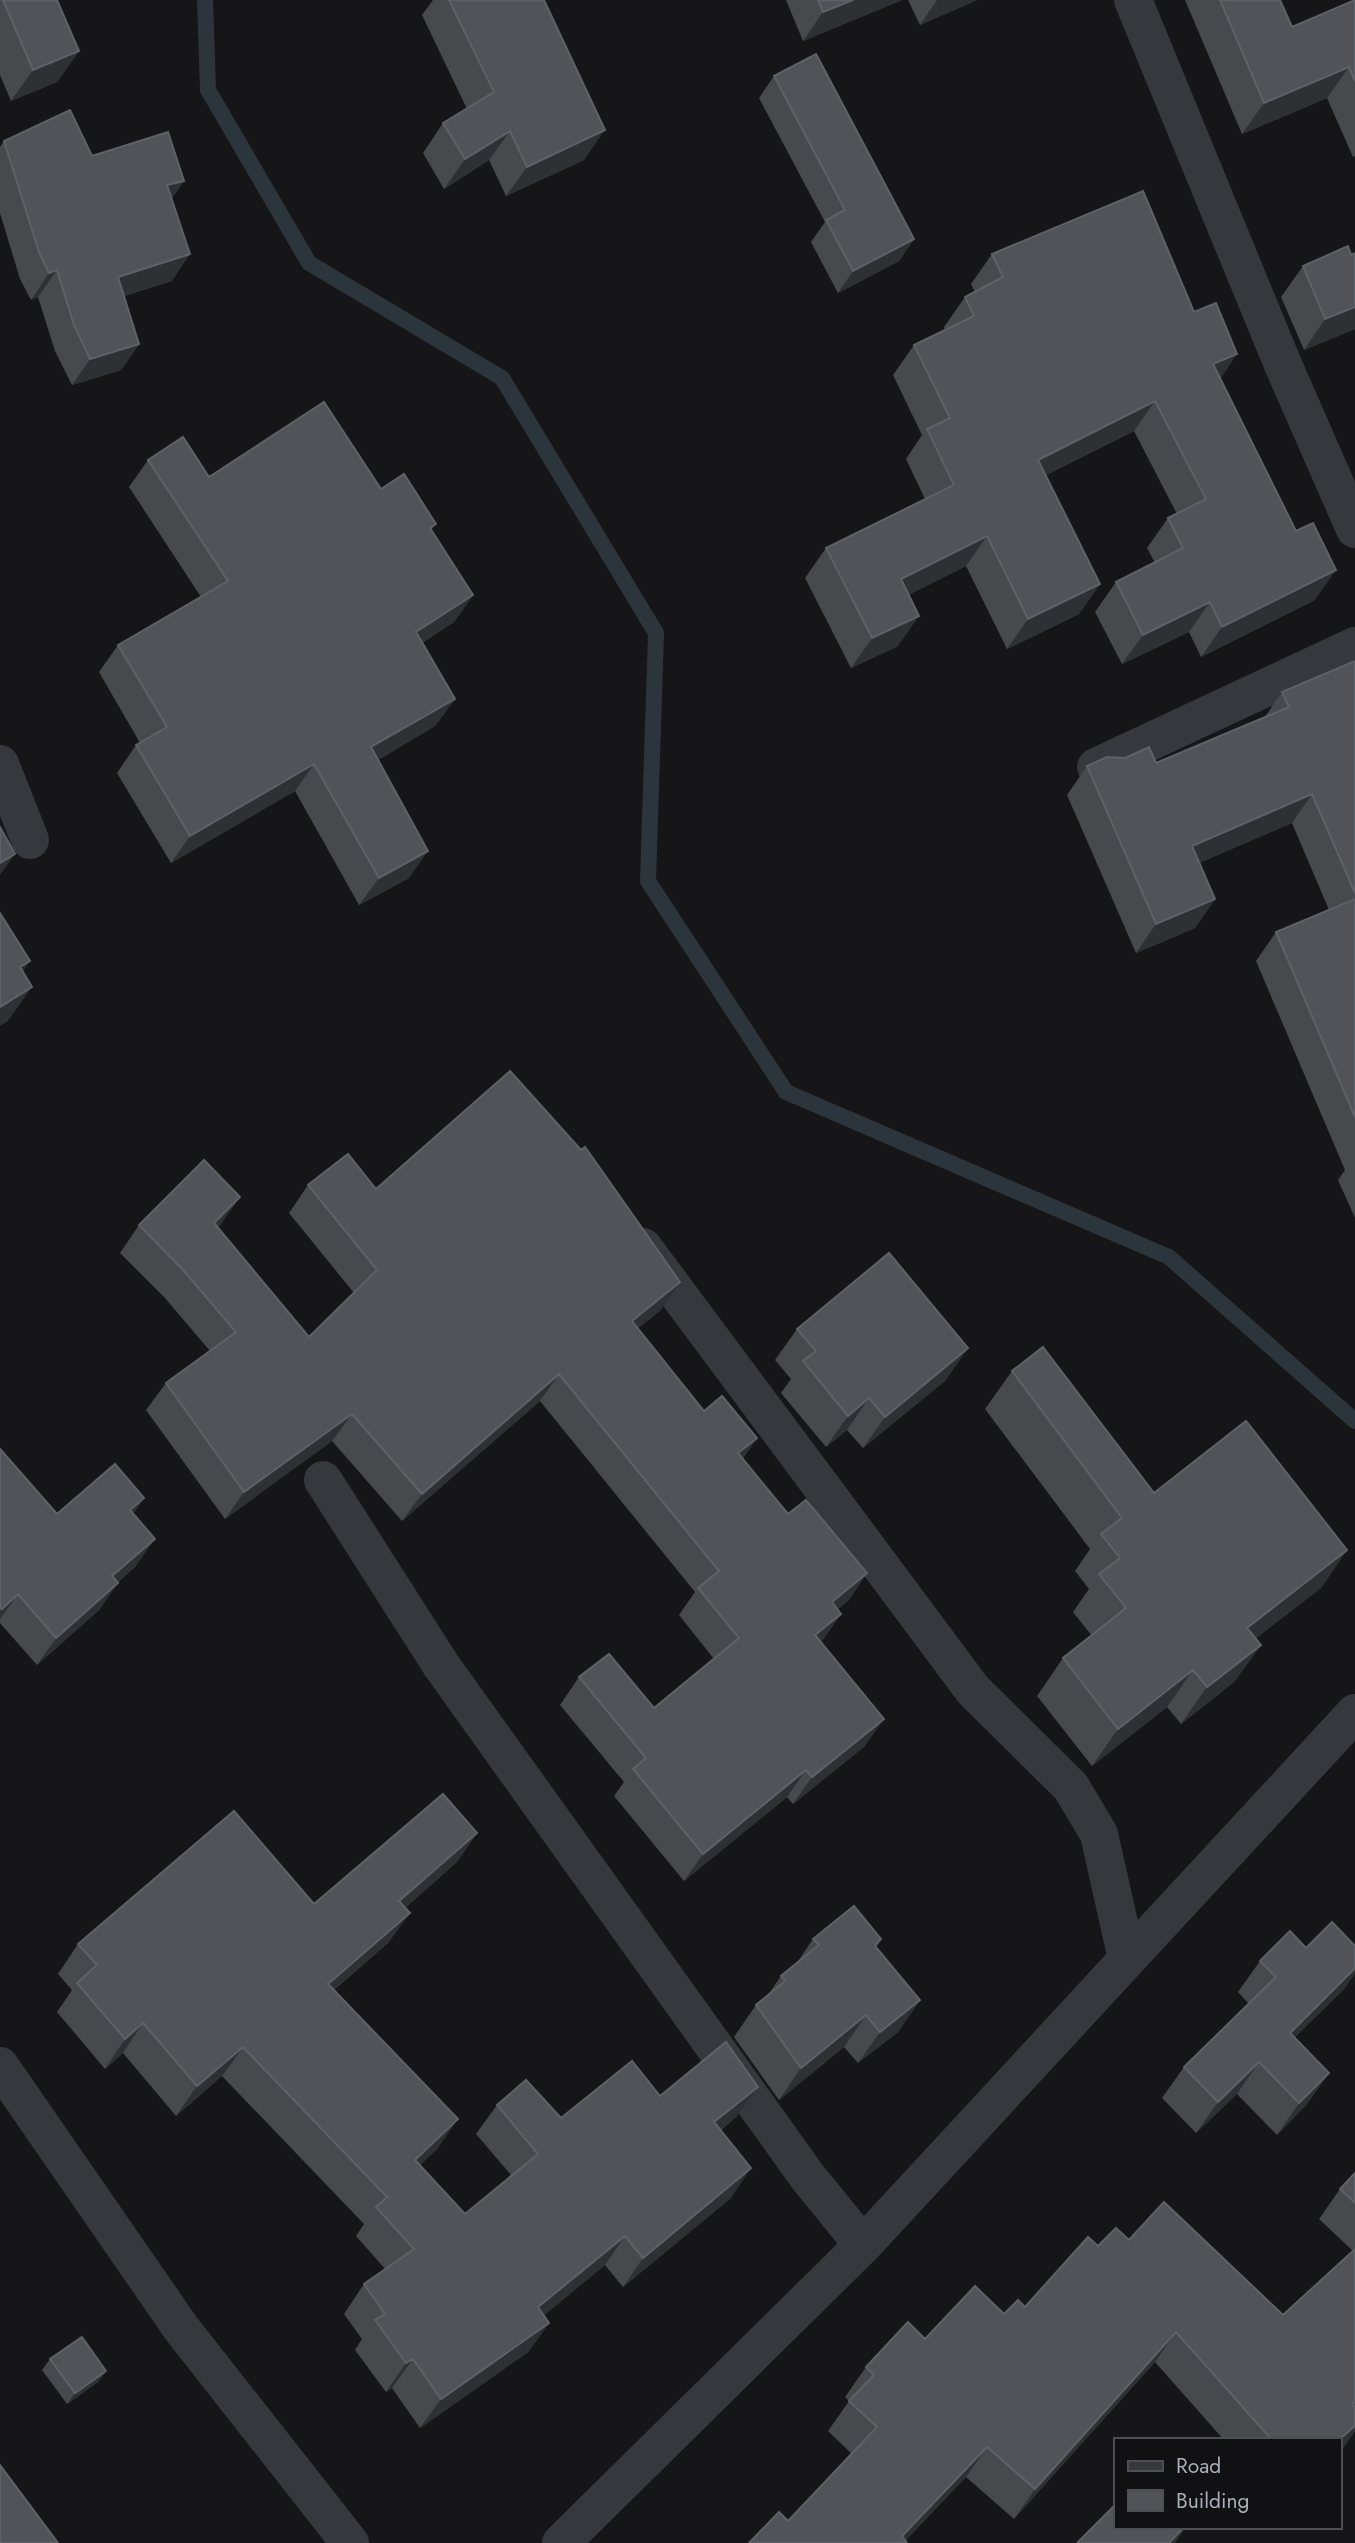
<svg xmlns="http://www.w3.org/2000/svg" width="1355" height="2543" font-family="Jost,sans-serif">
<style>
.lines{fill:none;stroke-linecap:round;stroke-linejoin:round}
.stream{stroke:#2c353c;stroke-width:16}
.minor{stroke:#37383d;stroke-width:38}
.wall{fill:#47494d}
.shaded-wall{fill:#2f3033}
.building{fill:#525359;stroke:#5f6168;stroke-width:2}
</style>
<rect width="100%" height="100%" fill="#161618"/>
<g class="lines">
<path class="stream" d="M205 0 208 90 309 263 502 378 656 633 648 881 786 1092 1169 1257 1355 1421"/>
<path class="minor" d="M1133 0 1284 367 1355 529
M0 764 30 840
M1096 767 1355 646
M643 1247 973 1690 1071 1787 1099 1834 1127 1959
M323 1480 441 1665 807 2176 863 2245
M0 2066 181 2328 350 2543
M561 2543 863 2245 1355 1713"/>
</g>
<path class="wall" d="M0 0H57L79 51 57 82 11 101 0 75Z
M433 0H544L584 160 506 196 489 160 444 189 423 153 443 123 467 109 422 15Z
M786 0H902L803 41Z
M908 0H977L920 25Z
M1185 0H1280L1292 27 1353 1V0H1355V156L1353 157 1327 98 1242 134Z
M774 76 914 239 899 261 838 293 811 242 825 222 759 98Z
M4 141 92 156 184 181 172 198V281L124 296 139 344 121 370 72 385 55 351 38 297 31 300 20 279 0 213V147Z
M1355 253V329L1304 350 1281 297 1303 266Z
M992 254 1220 379 1315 600 1201 657 1189 632 1122 664 1095 612 1116 582 1155 563 1147 548 1168 518 1177 514 1134 431 1046 475 1100 584 1079 614 1007 649 966 566 908 595 898 646 851 668 805 578 826 548 925 499 906 459 922 435 893 375 914 345 945 330 944 327 965 297 975 292 971 284Z
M148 460 209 477 381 489 436 524 431 530 473 595 454 622 422 643 455 699 435 726 378 760 409 878 359 905 295 791 171 863 117 773 136 745 140 743 99 672 118 645 201 597 129 487Z
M1355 661V1218L1338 1180 1345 1170 1256 961 1276 932 1329 910 1292 823 1199 863 1215 899 1195 928 1136 953 1067 795 1087 766 1156 763 1264 718 1282 692Z
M308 1185 376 1189 661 1310 638 1328 704 1411 757 1438 743 1458 788 1514 867 1573 848 1601 838 1609 841 1614 821 1642 865 1746 793 1804 787 1797 684 1881 614 1796 624 1782 560 1705 579 1677 654 1708 714 1659 679 1615 695 1592 540 1401 402 1521 332 1441 225 1519 146 1410 166 1383 210 1351 165 1298 120 1253 139 1225 221 1224 217 1228 309 1337 354 1293 289 1213Z
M797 1329 946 1380 863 1448 847 1430 826 1447 781 1393 791 1379 775 1360Z
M1012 1371 1154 1493 1347 1550 1321 1588 1256 1638 1261 1645 1234 1682 1181 1724 1167 1707 1092 1766 1037 1696 1063 1658 1092 1636 1073 1612 1089 1589 1075 1571 1090 1549 985 1409Z
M0 1449 57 1514 144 1498 133 1514 136 1566 118 1582 99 1610 37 1665 0 1623Z
M477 1833 457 1862 405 1908 389 1942 334 1990 438 2148 420 2165 465 2214 512 2176 476 2134 497 2105 561 2118 660 2096 737 2116 721 2130 731 2198 623 2287 605 2265 544 2315 549 2323 528 2352 420 2428 392 2388 386 2392 355 2350 362 2339 344 2314 364 2284 386 2270 356 2236 364 2224 222 2076 176 2116 123 2053 105 2069 57 2012 72 1990 58 1974 78 1944 314 1904Z
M813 1939 876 1947 920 2000 898 2032 858 2063 844 2047 779 2100 734 2037 756 2005 767 1996 781 1976 796 1964Z
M1355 1946V1973L1344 1989 1294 2038 1329 2073 1307 2104 1277 2135 1237 2094 1196 2133 1162 2098 1184 2067 1249 2004 1238 1992 1260 1961 1306 1948Z
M1355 2173V2431L1343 2448 1339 2452V2440H1224L1155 2362 1014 2519 966 2477 906 2540 788 2521 852 2454 828 2431 849 2401 845 2397 866 2367 925 2339 1025 2307 1098 2246 1129 2240 1283 2315 1353 2251 1319 2219 1340 2189Z
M50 2359 106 2371 98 2382 67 2404 42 2370Z"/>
<path class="shaded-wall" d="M853 0H902L803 41 823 12Z
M937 0H977L920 25Z
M79 51 57 82 11 101 33 70Z
M1349 67 1327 98 1242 134 1264 103Z
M605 130 584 160 506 196 527 167Z
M510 131 489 160 444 189 465 159Z
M184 181 165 207 167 185Z
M914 239 899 261 838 293 853 271Z
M190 254 172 281 100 303 118 277Z
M57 270 38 297 31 300 49 273Z
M1355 307V329L1304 350 1325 319Z
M139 344 121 370 72 385 90 359Z
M1237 354 1217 384 1213 364Z
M1155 401 1134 431 1017 490 1038 460Z
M987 536 966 566 880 609 901 579Z
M1336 570 1315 600 1201 657 1222 627Z
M1100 584 1079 614 1007 649 1028 619Z
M473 595 454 622 396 659 416 632Z
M1210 602 1189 632 1122 664 1143 635Z
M919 616 898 646 851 668 872 638Z
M455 699 435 726 352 775 371 747Z
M314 764 295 791 171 863 190 836Z
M1312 794 1292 823 1171 875 1192 846Z
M428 851 409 878 359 905 379 878Z
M15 854 0 875V863Z
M1215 899 1195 928 1136 953 1156 924Z
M30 961 6 996 20 967Z
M32 987 8 1021 0 1026V1007Z
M240 1197 221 1224 195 1251 214 1223Z
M680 1282 661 1310 613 1348 632 1321Z
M968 1348 946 1380 863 1448 885 1417Z
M559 1374 540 1401 402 1521 422 1494Z
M869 1398 847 1430 826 1447 848 1416Z
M352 1414 332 1441 225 1519 244 1492Z
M757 1438 737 1465 738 1453Z
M144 1498 125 1526 130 1510Z
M155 1539 136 1566 93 1603 112 1576Z
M1347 1550 1321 1588 1221 1665 1247 1628Z
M867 1573 848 1601 813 1630 832 1602Z
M118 1583 99 1610 37 1665 56 1638Z
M18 1594 0 1619V1611L2 1609Z
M841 1614 822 1641 796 1662 815 1635Z
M1261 1645 1234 1682 1181 1724 1207 1687Z
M1193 1670 1167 1707 1092 1766 1118 1729Z
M884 1719 865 1746 793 1804 812 1777Z
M806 1770 787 1797 684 1881 703 1854Z
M477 1833 457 1862 379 1931 399 1901Z
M410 1913 389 1942 308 2013 328 1984Z
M1355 1968V1973L1344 1989 1268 2064 1290 2033Z
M920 2000 898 2032 858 2063 880 2032Z
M866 2015 844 2047 779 2100 801 2068Z
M143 2023 123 2053 105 2069 125 2039Z
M243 2047 222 2076 176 2116 197 2086Z
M1259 2062 1237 2094 1196 2133 1218 2102Z
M1329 2073 1307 2104 1277 2135 1299 2103Z
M758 2087 737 2116 694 2151 714 2122Z
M458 2119 438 2148 395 2190 415 2160Z
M751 2168 731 2198 623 2287 643 2258Z
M625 2236 605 2265 518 2337 538 2307Z
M549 2323 528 2352 420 2428 441 2399Z
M1176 2332 1155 2362 1014 2519 1035 2489Z
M413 2359 392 2388 386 2392 406 2363Z
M106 2371 98 2382 67 2404 75 2393Z
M1355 2426V2431L1343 2448 1339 2452V2440Z
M987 2447 966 2477 903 2543 902 2536Z
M1184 2527H1186L1175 2543H1169Z"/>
<path class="building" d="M3 0H57L79 51 33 70Z
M449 0H544L605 130 527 167 510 131 465 159 443 123 494 92Z
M818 0H853L823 12Z
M1220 0H1280L1292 27 1355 0V81L1349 67 1264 103Z
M816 54 914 239 853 271 826 220 845 210 774 76Z
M70 110 92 156 168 132 184 181 167 185 190 254 118 277 139 344 90 359 74 325 57 270 49 273 39 252 4 141Z
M1143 191 1194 312 1216 303 1237 354 1213 364 1296 531 1313 523 1336 570 1222 627 1210 602 1143 635 1116 582 1183 548 1168 518 1206 499 1155 401 1038 460 1100 584 1028 619 987 536 901 579 919 616 872 638 826 548 954 485 927 429 950 418 914 345 974 316 965 297 1003 277 992 254Z
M1348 246 1351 255 1355 253V307L1325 319 1303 266Z
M324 402 381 489 404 474 436 524 430 528 473 595 416 632 455 699 371 747 428 851 379 878 314 764 190 836 136 745 167 727 118 645 228 581 148 460 183 437 209 477Z
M1355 661V893L1312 794 1192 846 1215 899 1156 924 1087 766 1107 757 1125 758 1149 747 1156 763 1289 707 1282 692Z
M0 827 15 854 0 863Z
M1355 899V1117L1276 932Z
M0 913 30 961 20 967 32 987 0 1007Z
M510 1071 581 1150 585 1147 680 1282 632 1321 704 1411 722 1396 757 1438 738 1453 788 1514 806 1500 867 1573 832 1602 841 1614 815 1635 884 1719 812 1777 806 1770 703 1854 633 1769 646 1758 579 1677 609 1654 654 1708 739 1638 698 1588 719 1571 559 1374 422 1494 352 1414 244 1492 166 1383 236 1332 184 1271 139 1225 204 1160 240 1197 214 1223 309 1337 377 1270 308 1185 348 1154 376 1189Z
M889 1253 968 1348 885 1417 869 1398 848 1416 803 1361 816 1351 797 1329Z
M1043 1347 1154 1493 1246 1421 1347 1550 1247 1628 1261 1645 1207 1687 1193 1670 1118 1729 1063 1658 1126 1608 1099 1574 1120 1558 1101 1534 1122 1518 1012 1371Z
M0 1449 57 1514 115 1464 144 1498 130 1510 155 1539 112 1576 118 1583 56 1638 18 1594 2 1609 0 1607Z
M443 1794 477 1833 399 1901 410 1913 328 1984 458 2119 415 2160 465 2214 538 2154 497 2105 526 2080 561 2118 632 2061 660 2096 726 2042 758 2087 714 2122 751 2168 643 2258 625 2236 538 2307 549 2323 441 2399 413 2359 406 2363 375 2320 385 2314 364 2284 414 2249 376 2207 387 2197 243 2047 197 2086 143 2023 125 2039 77 1983 97 1965 78 1944 234 1811 314 1904Z
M854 1906 881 1939 875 1946 920 2000 880 2032 866 2015 801 2068 756 2005 785 1981 781 1976 819 1945 813 1939Z
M1332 1922 1355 1946V1968L1290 2033 1329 2073 1299 2103 1259 2062 1218 2102 1184 2067 1276 1977 1260 1961 1290 1931 1306 1948Z
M1355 2173V2203L1340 2189Z
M1164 2202 1283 2315 1355 2249V2402L1352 2404 1355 2408V2426L1339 2440H1272L1176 2332 1035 2489 987 2447 902 2536 907 2543H749L779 2512 788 2521 877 2427 849 2401 874 2375 866 2367 908 2322 925 2339 975 2286 1004 2314 1018 2300 1025 2307 1088 2237 1098 2246 1116 2228 1129 2240Z
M82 2337 106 2371 75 2393 50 2359Z
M0 2465 58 2543H0Z
M1115 2505V2527H1184L1169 2543H1077Z"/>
<rect x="1114" y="2438" width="228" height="91" fill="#111113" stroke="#4d4f55" stroke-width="2"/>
<rect x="1128" y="2461" width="35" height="10" fill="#37383d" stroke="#4d4f55" stroke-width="2"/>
<text x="1176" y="2473" font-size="21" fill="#a8adb8">Road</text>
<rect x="1128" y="2490" width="35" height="21" fill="#525359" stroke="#4d4f55" stroke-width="2"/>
<text x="1176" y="2508" font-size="21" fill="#a8adb8">Building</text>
</svg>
